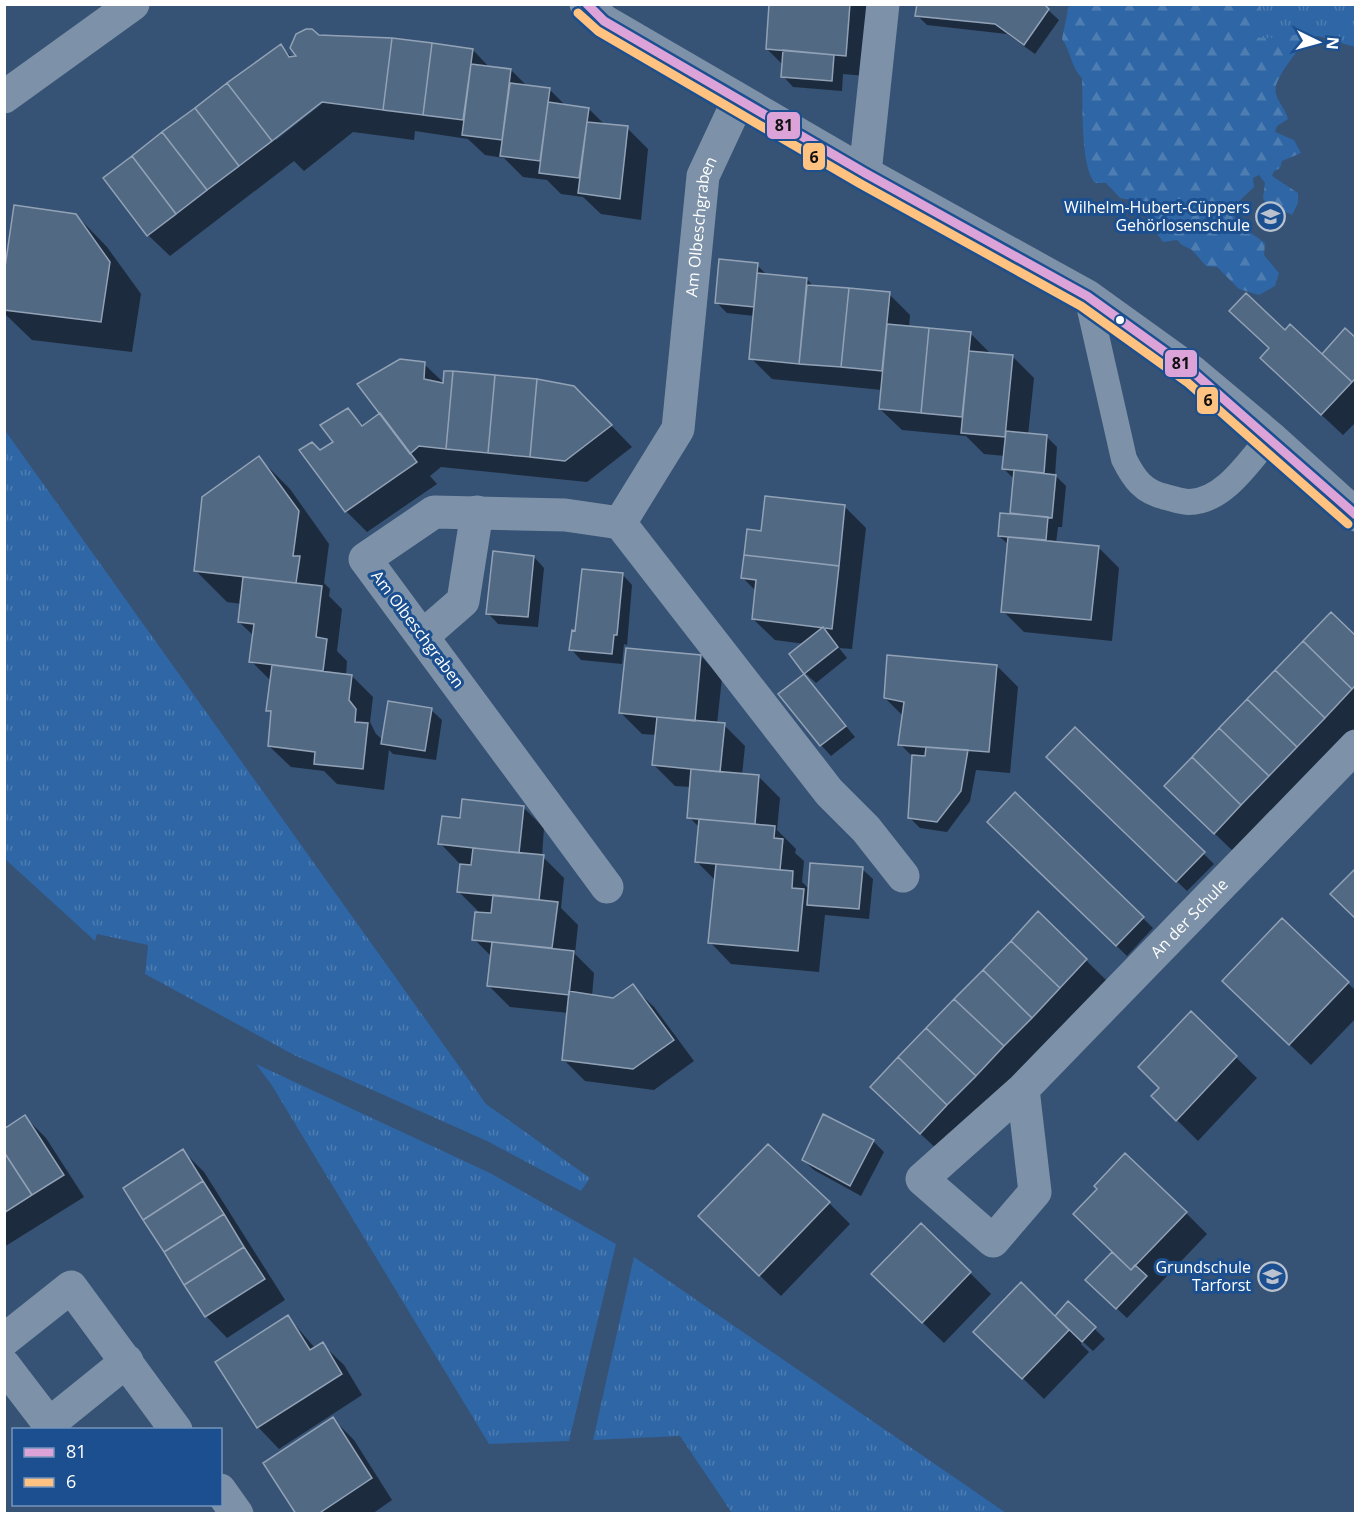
<svg xmlns="http://www.w3.org/2000/svg" width="1360" height="1518" font-family="'Open Sans',sans-serif">
<style>
.grass{fill:url(#grass-tufts)}
.forest{fill:url(#forest-firs)}
.shadow{fill:#0007;fill-rule:evenodd}
.building{fill:#526984;stroke:#92a2b6;stroke-width:1.5}
.lines{fill:none;stroke-linecap:round;stroke-linejoin:round}
.lane{stroke:#7d92a8;stroke-width:26}
.street{stroke:#7d92a8;stroke-width:33}
.bus-1-casing{stroke:#1b4f8f;stroke-width:14}
.bus-2-casing{stroke:#1b4f8f;stroke-width:14}
.bus-1{stroke:#dca3d8;stroke-width:9}
.bus-2{stroke:#ffc280;stroke-width:9}
.bus-dot{fill:#fff;stroke:#1b4f8f;stroke-width:2}
.labels{text-anchor:middle;stroke-width:6;stroke-linejoin:round;paint-order:stroke}
.poi-label{font-size:16px;fill:#fff;stroke:#1b4f8f;text-anchor:end}
.street-label{font-size:16px;fill:#fff;stroke:#1b4f8f}
.line-badge{stroke:#1b4f8f;stroke-width:2}
.pale-badge-label{font-size:16px;text-anchor:middle;font-weight:bold;fill:#111}
</style>
<defs>
<pattern id="grass-tufts" width="24" height="20" patternUnits="userSpaceOnUse" patternTransform="scale(1.5)"><rect width="24" height="20" fill="#2f66a5"/><path d="M3 7l-1-3M5 7V3M7 7l1-3M15 17l-1-3M17 17v-4M19 17l1-3" fill="none" stroke="#4e7db2"/></pattern>
<pattern id="forest-firs" width="22" height="20" patternUnits="userSpaceOnUse" patternTransform="scale(1.5)"><rect width="22" height="20" fill="#2f66a5"/><path d="M5 1l3.5 6h-7zM16 11l3.5 6h-7z" fill="#4e7db2"/></pattern>
</defs>
<rect width="100%" height="100%" fill="#365274"/>
<path class="grass" d="M1230 5H1355V47L1318 36 1270 47 1244 33Z
M4 429 486 1104 590 1178 581 1191 487 1141 294 1055 145 974 148 945 97 934 95 941 5 859Z
M256 1064 490 1173 616 1244 569 1441 489 1444 271 1084Z
M634 1257 1006 1513H732L680 1436 593 1440Z"/>
<path class="forest" d="M1069 4 1261 5V10L1273 25 1263 32 1251 31 1250 34C1260 42 1286 35 1299 35L1302 44C1295 56 1272 80 1276 94 1278 102 1286 110 1288 119L1277 126 1275 132 1294 140 1301 153 1282 161 1280 168 1274 171 1272 176 1298 193V203L1292 215 1286 212 1271 215 1263 198 1265 183 1259 175 1253 178 1254 187 1231 209 1237 223 1265 243 1264 255 1279 273 1275 286 1259 295 1239 289 1217 267 1206 266 1192 250 1182 245 1177 240 1163 242 1156 232 1144 228 1148 214 1141 202 1120 198 1106 183H1095C1080 167 1083 102 1082 78 1071 68 1071 51 1062 39Z"/>
<path class="shadow" d="M771 4H872L866 76 843 74 842 91 793 87 783 76V65L767 49Z
M1048 10 1059 20 1035 54 1007 34 927 25 917 15Z
M318 37 473 50 490 68 511 70 527 86 549 89 566 106 589 109 605 125 627 128 648 149 641 220 601 214 583 197 561 194 547 180 523 177 504 158 485 155 468 139 415 131 414 140 353 132 304 171 294 161 170 256 148 235 105 179 281 46 293 58H298ZM327 96 329 98 276 140 274 137Z
M76 215 107 247 141 294 132 352 32 340 4 313V284Z
M757 265 768 276 807 279 814 287 889 294 910 315 909 328 970 333 991 354 1012 356 1034 378 1028 435 1047 437 1057 447 1055 475 1066 486 1062 527H1058L1056 543 1098 547 1119 568 1112 641 1024 632 1003 611 1009 545 999 536 1012 515 1015 480 1004 469 1005 456 984 454 966 436 902 430 880 409 882 390 772 379 751 358 755 316 727 313 716 302Z
M1285 332 1322 356 1356 340V422L1343 435 1283 379 1270 349Z
M424 364 445 384 595 409 632 447 587 482 441 467 430 476 437 484 367 532 346 511 320 452 335 442 348 410 364 426 382 414Z
M259 458 290 489 329 544 324 583 330 589 329 596 342 609 337 651 347 661 346 675 352 676 373 697 370 722 376 734 383 740 431 710 442 720 436 760 393 754 389 750 384 790 337 784 324 771 291 767 269 746 273 715 268 710 271 681 251 661 254 636 239 622 242 604 227 602 196 571Z
M845 507 866 528 852 649 839 648 847 658 816 683 805 673V644L775 640 753 619 756 591 743 578 762 533Z
M534 557 544 568 538 627 498 624 488 613Z
M622 574 632 585 627 645 624 644 622 664 581 660 571 649 577 632Z
M1356 638V729L1236 854 1187 807Z
M701 656 722 678 717 724 724 725 745 746 742 775 759 777 780 798 777 830 796 849 795 853 804 861 802 882 810 890 862 869 873 879 869 919 825 915 819 972 731 964 710 942 716 881 697 862 700 828 689 817 691 787 675 786 654 765 657 735 642 734 621 713Z
M997 666 1018 687 1010 773 976 770 970 801 947 832 920 828 909 817 914 758 900 744 903 716 885 698Z
M804 676 855 737 831 756 821 745Z
M1075 729 1214 864 1187 891 1048 757Z
M1015 794 1153 928 1127 956 989 822Z
M523 807 544 828 542 856 564 878 561 908 578 925 575 954 594 973 592 996 613 999 632 986 654 1007 694 1061 654 1090 585 1081 563 1059 569 1013 510 1007 489 986 492 957 474 939 481 914 458 891 461 865 440 843 462 820Z
M1038 913 1107 981 942 1154 893 1108Z
M1282 920 1356 991V1018L1311 1065 1245 1002Z
M1191 1013 1257 1078 1198 1141 1153 1096 1161 1088Z
M824 1116 873 1141 884 1152 861 1196 814 1170 803 1160Z
M25 1117 46 1138 84 1197 4 1247V1130Z
M183 1151 204 1172 285 1300 227 1338 206 1316 125 1188Z
M829 1203 850 1224 781 1296 721 1238Z
M1186 1213 1207 1234 1127 1318 1087 1280 1114 1252Z
M970 1273 991 1294 944 1343 894 1295Z
M1068 1303 1105 1339 1093 1351 1083 1342 1081 1344 1089 1352 1044 1399 997 1353 1055 1318Z
M288 1317 315 1348 322 1344 344 1365 362 1395 279 1449 258 1427 217 1362Z
M333 1419 354 1440 392 1500 372 1514H297Z"/>
<path class="building" d="M769 4H850L846 56 766 49Z
M917 4H1044L1049 9 1024 45 995 24 915 16Z
M306 29H312L319 35 392 38 383 110 322 102 272 141 227 83 281 44 289 57 296 56 290 48 296 34Z
M392 38 432 43 423 115 383 110Z
M432 43 473 49 463 120 423 115Z
M783 50 834 55 832 81 781 77Z
M471 64 511 69 502 140 462 135Z
M227 83 272 141 239 166 195 108Z
M510 83 550 88 540 161 500 156Z
M548 102 589 108 579 178 539 173Z
M195 108 239 166 207 190 162 132Z
M587 122 628 126 620 199 578 193Z
M162 132 207 190 176 214 132 156Z
M132 156 176 214 147 236 103 178Z
M14 205 76 214 110 262 101 322 4 310V274Z
M719 259 758 263 754 307 715 303Z
M757 273 807 278 799 364 749 359Z
M807 285 849 288 841 367 799 364Z
M849 288 890 292 882 371 841 367Z
M1246 293 1285 330 1290 324 1352 382 1321 415 1260 358 1269 348 1229 311Z
M887 324 929 328 921 413 879 409Z
M929 328 971 332 962 417 921 413Z
M1345 328 1356 338V378L1352 382 1322 354Z
M969 351 1013 355 1005 437 961 433Z
M400 359 425 362 424 379 443 383 444 371H453L446 449 419 446 410 454 357 384Z
M453 371 495 375 488 453 446 449Z
M495 375 537 379 530 457 488 453Z
M537 379 574 386 612 425 565 461 530 457Z
M348 408 362 426 380 413 417 462 345 512 299 450 312 442 320 450 333 442 320 425Z
M1006 431 1047 435 1044 473 1002 469Z
M259 456 299 511 293 556H300L296 583 194 571 202 497Z
M1014 470 1056 475 1052 518 1010 513Z
M765 496 845 505 839 566 744 555 747 529 761 531Z
M1000 513 1048 517 1046 540 998 536Z
M1008 537 1099 546 1091 620 1001 612Z
M493 551 534 556 528 617 486 614Z
M744 555 839 566 832 629 752 619 756 580 741 578Z
M582 569 623 573 617 635H614L612 654 569 650 572 630 575 631Z
M243 577 322 586 316 637 327 639 323 671 249 662 254 624 238 622Z
M1331 612 1356 636V685L1352 689 1303 641Z
M823 627 838 647 804 674 789 654Z
M1303 641 1352 689 1325 718 1275 670Z
M626 648 701 655 695 721 619 713Z
M887 655 997 665 989 752 898 745 904 702 884 698Z
M272 665 352 675 349 700 356 709 355 722 368 723 363 769 314 764 315 752 268 746 271 711H266Z
M1275 670 1325 718 1297 747 1247 699Z
M804 674 846 726 820 746 778 694Z
M1247 699 1297 747 1269 776 1219 728Z
M388 701 432 708 425 751 381 744Z
M657 717 725 723 720 772 652 765Z
M1075 727 1205 852 1176 882 1046 757Z
M1219 728 1269 776 1241 805 1192 757Z
M926 747 968 750 961 791 937 822 908 818 912 755 925 756Z
M1192 757 1241 805 1214 834 1164 786Z
M691 769 759 775 755 824 687 818Z
M1015 792 1144 917 1116 946 987 822Z
M462 799 524 806 519 853 438 844 442 816 460 818Z
M699 819 775 826 774 838 783 839 780 870 695 862Z
M473 848 544 855 539 900 457 892 460 864 471 865Z
M810 863 863 867 859 909 807 905Z
M716 864 793 871 792 888 804 889 798 951 708 943Z
M1356 868V919L1330 894Z
M493 895 558 902 552 948 472 940 475 912 491 913Z
M1038 911 1087 959 1060 988 1011 941Z
M1282 918 1349 982 1289 1045 1222 981Z
M1011 941 1060 988 1032 1018 983 970Z
M492 942 574 951 569 995 487 986Z
M983 970 1032 1018 1004 1046 954 999Z
M633 984 674 1040 633 1069 562 1060 569 991 613 998Z
M954 999 1004 1046 976 1076 926 1028Z
M1191 1011 1237 1056 1176 1121 1151 1096 1159 1088 1138 1067Z
M926 1028 976 1076 947 1105 898 1057Z
M898 1057 947 1105 920 1134 870 1087Z
M823 1114 874 1140 850 1186 802 1160Z
M25 1115 64 1175 32 1195 4 1152V1129Z
M768 1144 830 1202 759 1276 698 1216Z
M183 1149 203 1181 143 1220 123 1188Z
M4 1152 32 1195 4 1213Z
M1125 1153 1187 1212 1131 1270 1073 1214 1097 1189 1094 1186Z
M203 1181 224 1214 164 1252 143 1220Z
M224 1214 244 1247 184 1285 164 1252Z
M921 1223 971 1272 922 1323 871 1274Z
M244 1247 265 1279 205 1317 184 1285Z
M1112 1252 1131 1270 1135 1265 1147 1276 1116 1309 1085 1280Z
M1021 1282 1069 1330 1022 1379 973 1332Z
M1068 1301 1096 1327 1082 1342 1055 1316Z
M288 1315 310 1350 323 1342 342 1374 257 1428 215 1362Z
M333 1417 372 1478 318 1514H296L263 1463Z"/>
<g class="lines">
<path class="lane" d="M1087 296 1124 459C1134 479 1143 492 1166 497 1174 499 1182 502 1189 502 1224 502 1250 460 1270 437"/>
<g class="street">
<path d="M586 4 604 21 865 173 1087 296 1194 373 1270 437 1356 515"/>
<path d="M4 97 133 4"/>
<path d="M865 173 883 4"/>
<path d="M620 523 829 792 866 829 903 876"/>
<path d="M424 635 463 601 477 512"/>
<path id="s1" d="M607 887 365 559 434 512 565 515 620 523 678 429 703 176 738 101"/>
<path id="s2" d="M1023 1089 1035 1192 993 1241 922 1179 1023 1089 1356 746"/>
<path d="M4 1340 71 1287 176 1430"/>
<path d="M4 1365 49 1424 127 1361"/>
<path d="M220 1490 237 1514"/>
</g>
<defs>
<path id="bus-1" d="M587 4 604 21 865 173 1087 296 1194 373 1356 515"/>
<path id="bus-2" d="M578 13 598 31 859 183 1081 306 1187 382 1348 524"/>
</defs>
<use href="#bus-1" class="bus-1-casing"/>
<use href="#bus-2" class="bus-2-casing"/>
<use href="#bus-1" class="bus-1"/>
<use href="#bus-2" class="bus-2"/>
</g>
<defs>
<symbol id="school-ring" viewBox="-11 -11 22 22"><circle r="9.5" fill="#1b4f8f" stroke="#b9c2ce" stroke-width="1.5"/><path d="M0-5L7-2L0 1L-7-2ZM-4 1L0 2.5L4 1V4Q0 6-4 4Z" fill="#b9c2ce"/></symbol>
</defs>
<g fill-rule="evenodd">
<use href="#school-ring" x="1254" y="200" width="33" height="33"/>
<use href="#school-ring" x="1256" y="1260" width="33" height="33"/>
</g>
<circle class="bus-dot" cx="1120" cy="320" r="5"/>
<g class="labels">
<g class="poi-label">
<text x="1250" y="213">Wilhelm-Hubert-Cüppers<tspan x="1250" dy="18">Gehörlosenschule</tspan></text>
<text x="1251" y="1273">Grundschule<tspan x="1251" dy="18">Tarforst</tspan></text>
</g>
<g class="street-label">
<text dy="6" stroke="none"><textPath href="#s1" startOffset="992">Am Olbeschgraben</textPath></text>
<text transform="translate(418 629) rotate(53)" y="6">Am Olbeschgraben</text>
<text dy="6" stroke="none"><textPath href="#s2" startOffset="636">An der Schule</textPath></text>
</g>
</g>
<g class="line-badge">
<rect x="766" y="111" width="35" height="29" rx="6" fill="#dca3d8"/>
<rect x="802" y="142" width="24" height="29" rx="6" fill="#ffc280"/>
<rect x="1164" y="349" width="34" height="29" rx="6" fill="#dca3d8"/>
<rect x="1196" y="386" width="23" height="29" rx="6" fill="#ffc280"/>
</g>
<g class="pale-badge-label">
<text x="784" y="131">81</text>
<text x="814" y="163">6</text>
<text x="1181" y="369">81</text>
<text x="1208" y="406">6</text>
</g>
<rect width="1360" height="1518" fill="none" stroke="#ffffff" stroke-width="12"/>
<rect x="12" y="1428" width="210" height="78" fill="#1b4f8f" stroke="#7695bc" stroke-width="1.5"/>
<rect x="24" y="1448" width="30" height="9" fill="#dca3d8" stroke="#7695bc" stroke-width="1.5"/>
<text x="66" y="1458" font-size="18" fill="#ffffff">81</text>
<rect x="24" y="1478" width="30" height="9" fill="#ffc280" stroke="#7695bc" stroke-width="1.5"/>
<text x="66" y="1488" font-size="18" fill="#ffffff">6</text>
<g transform="translate(1318 42) rotate(95)" stroke="#1b4f8f" stroke-width="4.5" paint-order="stroke">
<path d="M0-4.5L10 22L0 15L-10 22Z" fill="#ffffff"/>
<text y="-9" font-size="16" font-weight="bold" text-anchor="middle" fill="#ffffff">N</text>
</g>
</svg>
